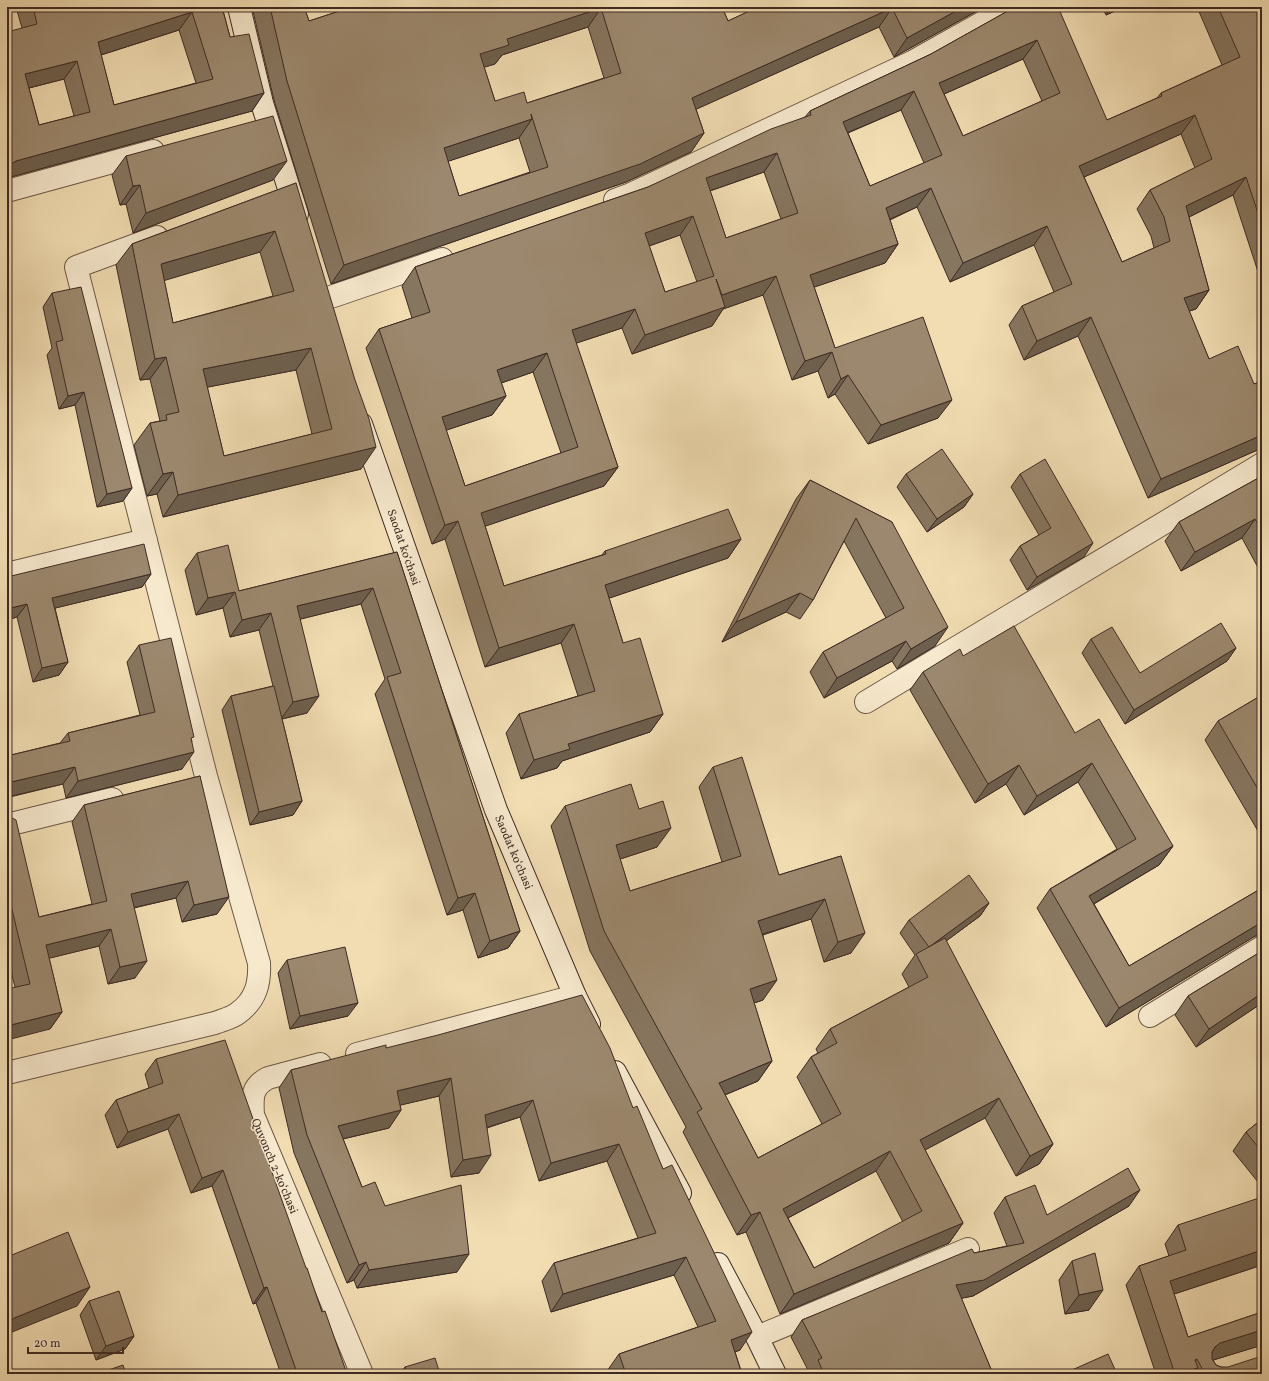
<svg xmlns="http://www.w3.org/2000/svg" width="1269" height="1381" font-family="Vollkorn,serif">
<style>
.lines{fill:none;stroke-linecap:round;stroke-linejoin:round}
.street-casing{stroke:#6b5847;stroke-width:24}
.secondary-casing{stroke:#3e2b23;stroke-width:24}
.street{stroke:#f7e9ce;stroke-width:22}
.secondary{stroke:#f7e9ce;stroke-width:22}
.wall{fill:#86755f;stroke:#3e2b23;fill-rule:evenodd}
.shaded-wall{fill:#6d5f4d;stroke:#3e2b23}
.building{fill:#9c886e;stroke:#3e2b23;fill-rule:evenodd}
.labels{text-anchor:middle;stroke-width:3;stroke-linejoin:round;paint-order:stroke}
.street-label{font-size:12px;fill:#3e2b23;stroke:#f7e9ce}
</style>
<rect width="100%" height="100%" fill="#f2ddb3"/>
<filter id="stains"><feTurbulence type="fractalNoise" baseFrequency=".005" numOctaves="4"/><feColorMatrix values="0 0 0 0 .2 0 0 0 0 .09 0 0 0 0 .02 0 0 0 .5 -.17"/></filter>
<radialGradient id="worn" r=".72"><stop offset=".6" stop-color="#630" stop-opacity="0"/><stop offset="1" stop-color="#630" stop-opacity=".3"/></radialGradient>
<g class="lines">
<defs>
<path id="street" d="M7 191 153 151
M615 200 631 194 912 62 1010 7
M322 300 442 259
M7 574 146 540
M866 702 1262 464
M7 825 112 799
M1150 1016 1262 947
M357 1054 575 996
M320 1064 268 1078C251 1087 252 1098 253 1115L362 1374
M7 1073 215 1023C222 1020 232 1018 238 1013 256 1000 260 983 259 963L206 776 76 267 157 237
M757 1337 968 1249"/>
<path id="secondary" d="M239 7 262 103 297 214
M361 424 496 810 575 996 589 1024
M615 1072 680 1193
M718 1264 757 1337 775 1374"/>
</defs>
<use href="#street" class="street-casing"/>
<use href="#secondary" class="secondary-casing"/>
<use href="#street" class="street"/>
<use href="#secondary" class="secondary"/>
</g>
<path class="wall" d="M16 7H92V10L222 7 230 37 264 93 252 111 7 178 22 28ZM179 30 196 83 114 105 101 55ZM64 79 74 116 39 125 29 88Z
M252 7H304L309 21 352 7H722L728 21 758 7H984L894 57 879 27 696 109 704 133 691 152 626 182 331 284 274 100ZM588 27 604 78 527 103 495 101 484 67 495 64 502 55ZM519 138 530 172 459 196 448 161Z
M1015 7 1107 120 1157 98 1161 93 1222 65 1197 7H1262V284L1233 195 1189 217 1209 290 1196 309 1189 311 1209 359 1254 384 1262 381V448L1148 498 1078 336 1024 360 1009 325 1022 306 1054 292 1034 245 950 282 917 207 890 220 898 244 885 263 814 287 835 348 938 418 868 444 835 394 828 398 818 371 792 380 763 295 723 309 712 326 632 354 622 328 576 343 618 467 604 486 485 526 504 586 602 555 605 551 741 539 728 558 609 598 623 643 663 714 650 732 562 761 557 768 521 779 506 733 519 714 578 696 561 643 485 667 445 539 432 544 366 348 379 329 412 318 402 286 415 267 648 187 805 117 810 111 931 54ZM1023 59 1042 101 963 136 944 94ZM901 110 924 163 870 186 848 133ZM1181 134 1195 168 1150 190 1137 209 1151 236 1154 248 1122 262 1084 177ZM764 172 781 219 726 238 710 191ZM680 235 697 282 665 292 649 246ZM533 372 561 453 465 486 446 430 492 415 506 396 501 383Z
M1102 7H1124L1106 15Z
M126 156 273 180 133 233 126 204 120 205 112 175Z
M296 183 361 469 163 517 157 494 147 496 134 445 150 423 160 421 150 379 140 380 116 265 132 244ZM260 252 273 296 173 323 164 280ZM296 370 312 434 224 456 207 387Z
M52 293 132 488 123 501 97 507 75 405 59 409 47 355 52 348 43 307Z
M906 474 973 494 964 507 927 532 897 487Z
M1020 474 1084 557 1027 590 1010 560 1020 546 1039 535 1011 487Z
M1262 476V575L1242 538 1181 571 1165 541 1179 522Z
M810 480 892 522 935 646 897 669 892 661 824 698 810 672 823 652 886 618 844 541 813 600 800 619 786 612 722 642 796 499Z
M397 552 520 931 508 948 478 958 463 910 447 915 375 694 385 679 361 604 300 619 307 713 282 719 302 801 293 815 250 825 222 710 231 696 273 686 259 630 230 637 223 608 196 615 185 570 197 553 239 591Z
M151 574 142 587 55 608 68 662 59 675 33 682 17 617 7 620V577Z
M1091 639 1140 673 1236 648 1227 661 1125 724 1082 653Z
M139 645 192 741 182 769 66 798 63 784 10 797 7 756 60 743 68 733 140 715 127 662Z
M963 656 1075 733 1173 846 1159 865 1094 904 1129 966 1262 888V935L1255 936 1106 1027 1037 908 1050 889 1117 849 1078 782 1024 815 1006 784 975 803 910 690 923 672Z
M1262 695V838L1205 740 1218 721Z
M713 767 779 875 841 856 851 953 824 962 811 919 763 935V1000L754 1003 772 1061 758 1081 725 1095 758 1158 822 1124 797 1077 811 1057 818 1053 816 1049 830 1029 909 987 902 974 915 955 900 933 909 920 989 903 980 916 946 941 1053 1144 1039 1164 1016 1176 985 1118 925 1150 963 1223 949 1243 780 1314 746 1232 737 1235 683 1132 686 1127 590 951 551 826 565 806 639 809 657 847 620 859 630 891 722 862 699 787ZM876 1171 903 1222 814 1268 788 1218Z
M200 776 217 914 182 922 176 898 134 908 135 978 108 984 99 946 49 958 62 1012 50 1029 15 987 7 955V811L39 917 92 904 72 822 84 805Z
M1262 951V1003L1196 1047 1175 1015 1188 996Z
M287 960 348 1016 290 1029 278 973Z
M386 1048 633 1108 663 1169 740 1350 735 1352 742 1374H608L607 1371 619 1354 698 1327 674 1275 551 1312 542 1281 554 1263 638 1238 607 1161 539 1181 520 1117 487 1128 479 1173 451 1177 439 1096 400 1105 401 1110 389 1128 343 1139 362 1187 385 1206 457 1272 357 1288 354 1280 347 1283 294 1153 279 1088 291 1070Z
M156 1059 306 1268 322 1312 347 1374H281L256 1303 253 1304 212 1186 191 1193 168 1129 117 1148 105 1115 116 1100 149 1088 145 1074Z
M1262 1119V1187L1233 1151 1246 1132Z
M1005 1197 1047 1215 1129 1206 973 1296 961 1298 993 1374H808L809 1372 791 1337 802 1320 974 1253 1007 1246 994 1213Z
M1178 1225 1262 1265 1174 1294 1188 1337 1262 1312V1346H1259L1213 1360 1216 1365 1221 1367 1262 1374H1156L1126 1285 1139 1266 1169 1256 1165 1244Z
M1072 1261 1089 1310 1065 1314 1059 1280Z
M89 1301 134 1336 125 1349 96 1360 80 1315Z
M405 1367 440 1374H400Z"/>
<path class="shaded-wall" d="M963 7H984L894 57 907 38Z
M1111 7H1124L1106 15Z
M601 8 588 27 502 55 495 64 466 73 480 54 507 39Z
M892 8 879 27 679 117 692 98Z
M192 12 179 30 85 60 98 42Z
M1037 40 1023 59 926 102 939 83Z
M77 61 64 79 13 92 25 74Z
M914 91 901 110 830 140 843 122Z
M264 93 252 111 7 178V168L11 164 16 161Z
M1195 115 1181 134 1066 185 1079 166Z
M532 119 519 138 431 167 444 148Z
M704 133 691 152 626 182 331 284 344 265Z
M777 153 764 172 692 197 706 178Z
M287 161 273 180 133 233 146 213Z
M1246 177 1233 195 1173 225 1186 206Z
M140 185 126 204 120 205 133 186Z
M931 188 917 207 872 227 886 208Z
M693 216 680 235 632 252 645 233Z
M1047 226 1034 245 950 282 963 263Z
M275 231 260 252 146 286 161 264Z
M898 244 885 263 797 293 810 275Z
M776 276 763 295 723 309 712 326 632 354 645 335 711 312 722 295Z
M1209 290 1196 309 1171 317 1184 298Z
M635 309 622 328 559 349 572 330Z
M1091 317 1078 336 1024 360 1037 341Z
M311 348 296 370 188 391 203 369Z
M832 352 818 371 792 380 805 361Z
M547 353 533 372 484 389 497 370Z
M166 357 150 379 140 380 155 359Z
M848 375 835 394 828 398 841 379Z
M84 392 75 405 59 409 68 396Z
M506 396 492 415 429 436 442 417Z
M952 400 938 418 868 444 881 425Z
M1262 435V448L1148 498 1161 479Z
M376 447 361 469 163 517 178 495Z
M618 467 604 486 468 532 481 513Z
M173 472 157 494 147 496 163 474Z
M132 488 123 501 97 507 107 494Z
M973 494 964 507 927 532 937 519Z
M1255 519 1242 538 1181 571 1195 552Z
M458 521 445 539 432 544 445 525Z
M741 539 728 558 592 604 605 585Z
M1093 543 1084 557 1027 590 1037 577Z
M151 574 142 587 43 611 52 598Z
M373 588 361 604 285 623 297 606Z
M235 592 223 608 196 615 208 598Z
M800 593 786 612 722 642 736 622Z
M27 604 17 617 7 620V609Z
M271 613 259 630 230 637 242 620Z
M574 624 561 643 485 667 499 648Z
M948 627 935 646 897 669 911 649Z
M906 641 892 661 824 698 837 678Z
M1236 648 1227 661 1125 724 1134 710Z
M68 662 59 675 33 682 42 668Z
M319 696 307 713 281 719 293 702Z
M663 714 650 732 562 761 557 768 521 779 534 760 568 744Z
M194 752 182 769 66 798 78 781Z
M1092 763 1078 782 1024 815 1037 796Z
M1019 765 1006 784 975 803 988 784Z
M75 767 63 784 7 797V783Z
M302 801 293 815 250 825 259 812Z
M671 828 657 847 602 865 616 845Z
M1173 846 1159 865 1076 914 1089 896Z
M188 881 176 898 119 911 131 894Z
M475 893 463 910 447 915 458 898Z
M229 897 217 914 182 922 194 905Z
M825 899 811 919 744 940 758 921Z
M989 903 980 916 919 961 929 947Z
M1262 922V935L1255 936 1106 1027 1119 1008Z
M111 929 99 946 34 962 46 945Z
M520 931 508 948 478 958 490 941Z
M865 933 851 953 824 962 838 942Z
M147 961 135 978 108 984 120 967Z
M777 980 763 1000 736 1009 750 989Z
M1262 993V1003L1196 1047 1209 1029Z
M358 1003 348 1016 290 1029 300 1016Z
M62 1012 50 1029 7 1040V1026Z
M772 1061 758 1081 705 1103 719 1083Z
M451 1078 439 1096 384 1109 397 1091Z
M999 1098 985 1118 906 1160 920 1140Z
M533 1100 520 1117 472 1132 485 1115Z
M401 1110 389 1128 325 1143 338 1126Z
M179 1114 168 1129 117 1148 128 1132Z
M619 1144 607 1161 539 1181 551 1163Z
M1053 1144 1039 1164 1016 1176 1030 1156Z
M890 1151 876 1171 769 1228 783 1209Z
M491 1155 479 1173 451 1177 463 1160Z
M223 1170 212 1186 191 1193 202 1178Z
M1140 1190 1129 1206 973 1296 944 1302 956 1285Z
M760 1212 746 1232 737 1235 751 1215Z
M963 1223 949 1243 780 1314 794 1294Z
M1262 1250V1265L1156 1300 1170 1281Z
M469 1254 457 1272 357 1288 369 1270Z
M686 1257 674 1275 551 1312 563 1294Z
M366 1262 354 1280 347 1283 359 1265Z
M90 1287 77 1306 7 1334V1321Z
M267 1287 256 1303 253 1304 264 1288Z
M1103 1290 1089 1310 1065 1314 1079 1295Z
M1262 1330V1346H1259L1207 1362 1215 1347 1220 1343Z
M752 1332 740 1350 719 1358 731 1340Z
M134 1336 125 1349 96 1360 106 1346Z
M1197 1359 1189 1371 1198 1368 1194 1374H1179L1195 1360Z"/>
<path class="building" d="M33 7H92V10L100 7H222L230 37 249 34 264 93 16 161 11 164 9 167 7 168V32L37 24ZM192 12 213 79 114 105 98 42ZM77 61 90 112 39 125 25 74Z
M270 7H304L309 21 352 7H722L728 21 758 7H963L907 38 892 8 692 98 704 133 640 164 344 265 287 81ZM601 8 621 73 527 103 524 92 495 101 480 54 509 45 507 39ZM531 114 548 167 459 196 444 148 532 119Z
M1015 7H1058L1107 120 1162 96 1161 93 1240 57 1218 7H1262V225L1246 177 1186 206 1209 290 1184 298 1209 359 1238 346 1254 384 1262 381V435L1161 479 1091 317 1037 341 1022 306 1072 284 1047 226 963 263 931 188 886 208 898 244 810 275 835 348 923 317 952 400 881 425 848 375 841 379 832 352 805 361 776 276 722 295 716 279 725 307 645 335 635 309 572 330 618 467 481 513 504 586 606 554 605 551 728 509 741 539 605 585 623 643 640 638 663 714 568 744 570 749 534 760 519 714 595 691 574 624 499 648 458 521 445 525 379 329 430 312 415 267 648 187 771 129 811 115 810 111 931 54ZM1037 40 1060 93 963 136 939 83ZM914 91 942 155 870 186 843 122ZM1195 115 1212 159 1150 190 1164 217 1170 241 1122 262 1079 166ZM777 153 798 213 726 238 706 178ZM693 216 714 276 665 292 645 233ZM547 353 578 447 465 486 442 417 506 396 497 370Z
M273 116 287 161 146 213 140 185 133 186 126 156Z
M296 183 355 380 369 419 376 447 178 495 173 472 163 474 150 423 167 420 166 415 179 412 166 357 155 359 132 244ZM275 231 294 291 173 323 161 264ZM311 348 332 429 224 456 203 369Z
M81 287 132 488 107 494 84 392 68 396 56 342 63 340 52 293Z
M942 449 973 494 937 519 906 474Z
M1045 459 1093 543 1037 577 1020 546 1051 528 1020 474Z
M1262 476V532L1255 519 1195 552 1179 522Z
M810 480 892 522 948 627 911 649 906 641 837 678 823 652 904 608 856 518 813 600 800 593 736 622Z
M144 544 151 574 52 598 68 662 42 668 27 604 7 609V577Z
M228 545 239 591 397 552 520 931 490 941 475 893 458 898 387 677 401 673 373 588 297 606 319 696 293 702 271 613 242 620 235 592 208 598 197 553Z
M1221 623 1236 648 1134 710 1091 639 1112 627 1140 673Z
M1014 626 1075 733 1099 719 1173 846 1089 896 1129 966 1262 888V922L1119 1008 1050 889 1136 839 1092 763 1037 796 1019 765 988 784 923 672 960 649 963 656Z
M171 638 194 737 191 738 194 752 78 781 75 767 7 783V756L70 741 68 733 155 712 139 645Z
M274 686 302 801 259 812 231 696Z
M1262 695V796L1218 721Z
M742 757 779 875 841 856 865 933 838 942 825 899 758 921 777 980 750 989 772 1061 719 1083 758 1158 841 1114 811 1057 837 1043 830 1029 928 977 916 954 945 938 1053 1144 1030 1156 999 1098 920 1140 963 1223 794 1294 760 1212 751 1215 697 1112 702 1109 604 931 565 806 631 784 639 809 663 801 671 828 616 845 630 891 741 856 713 767ZM890 1151 922 1211 814 1268 783 1209Z
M200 776 229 897 194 905 188 881 131 894 147 961 120 967 111 929 46 945 62 1012 7 1026V989L30 984 7 889V811L10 817 16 820 39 917 107 901 84 805Z
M7 784 11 799 7 804Z
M969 875 989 903 929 947 909 920Z
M345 947 358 1003 300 1016 287 960Z
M1262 951V993L1209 1029 1188 996Z
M582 995 610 1048 633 1108 637 1106 663 1169 672 1165 752 1332 731 1340 742 1374H626L619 1354 716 1321 686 1257 563 1294 554 1263 656 1233 619 1144 551 1163 533 1100 485 1115 491 1155 463 1160 451 1078 397 1091 401 1110 338 1126 362 1187 375 1182 385 1206 461 1185 469 1254 369 1270 366 1262 359 1265 307 1135 291 1070 386 1045V1048L438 1035Z
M225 1040 306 1268H307L322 1312 325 1311 347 1374H285L296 1370 267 1287 264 1288 223 1170 202 1178 179 1114 128 1132 116 1100 163 1083 156 1059Z
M1262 1119V1152L1246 1132Z
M1128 1168 1140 1190 984 1280 956 1285 993 1374H824L818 1360 822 1358 802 1320 972 1249 974 1253 1024 1243 1005 1197 1035 1185 1047 1215Z
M1262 1197V1250L1170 1281 1188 1337 1262 1312V1330L1220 1343 1215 1347 1212 1352V1359L1216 1365 1221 1367H1228L1262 1356V1374H1205L1197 1359 1195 1360 1198 1368 1179 1374H1175L1139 1266 1186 1250 1178 1225Z
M68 1232 90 1287 7 1321V1257Z
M1095 1253 1103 1290 1079 1295 1072 1261Z
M119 1291 134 1336 106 1346 89 1301Z
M1108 1354 1117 1374H1063Z
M435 1358 440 1374H407L405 1367Z
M123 1365 126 1374H97Z"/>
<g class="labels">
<g class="street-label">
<text transform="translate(404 547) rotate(71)" y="4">Saodat koʻchasi</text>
<text transform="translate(514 852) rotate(67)" y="4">Saodat koʻchasi</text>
<text transform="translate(275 1166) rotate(67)" y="4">Quvonch 2-koʻchasi</text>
</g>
</g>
<rect width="1269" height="1381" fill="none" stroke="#f2ddb3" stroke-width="24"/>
<rect x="8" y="8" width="1253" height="1365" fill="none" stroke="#3e2b23" stroke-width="2"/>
<rect x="12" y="12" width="1245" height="1357" fill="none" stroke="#3e2b23"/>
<path d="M28 1347v6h95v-6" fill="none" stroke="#3e2b23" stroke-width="2"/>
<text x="34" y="1347" font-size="12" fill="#3e2b23" stroke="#f7e9ce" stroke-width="3" paint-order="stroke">20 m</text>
<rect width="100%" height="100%" filter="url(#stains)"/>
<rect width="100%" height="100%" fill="url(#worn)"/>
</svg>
